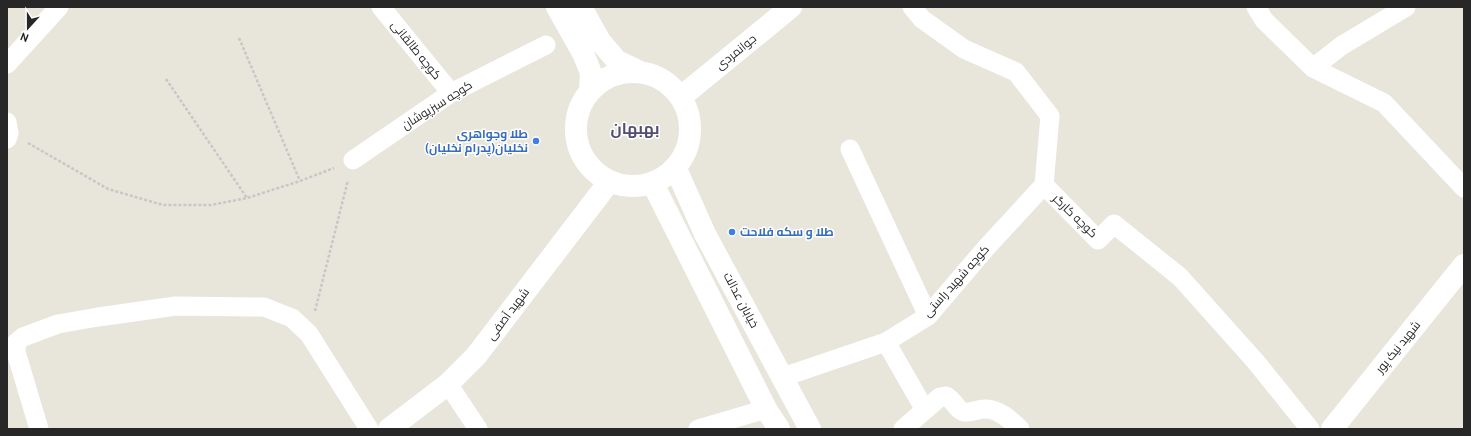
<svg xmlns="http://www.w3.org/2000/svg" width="1471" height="436" font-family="Cabin,Cairo,sans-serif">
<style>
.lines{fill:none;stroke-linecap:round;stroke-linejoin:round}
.path{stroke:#c7c7c7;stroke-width:2.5;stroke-dasharray:3 2;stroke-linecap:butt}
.street{stroke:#fff;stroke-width:19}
.secondary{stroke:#fff;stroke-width:22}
.shop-dot{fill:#3f7fe0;stroke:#fff;stroke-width:1.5}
.labels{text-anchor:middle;stroke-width:3;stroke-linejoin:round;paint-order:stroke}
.street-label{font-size:12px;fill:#272727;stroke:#fff}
.shop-label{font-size:12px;font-weight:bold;fill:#366cbe;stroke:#fff;text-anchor:end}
.district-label{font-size:16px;font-weight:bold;fill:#504e72;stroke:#fff}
</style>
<rect width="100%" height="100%" fill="#e8e6db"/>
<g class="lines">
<path class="path" d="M239 38 300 181
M166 79 247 198
M28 143 108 189 163 205H211L247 198 300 181 334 168
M315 311 348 180"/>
<path class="street" d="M381 7 451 93
M912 7 922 19 964 49 1016 72 1050 116 1044 185 1098 240 1114 224 1180 277 1256 362 1310 429
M1256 7 1264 20 1313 68 1384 103 1464 188
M7 64 59 7
M1313 68 1341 46 1406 7
M7 122 9 133 7 139
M850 149 928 316
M353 160 451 93 546 45
M886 342 925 410
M783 377 886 342 928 316 985 249 1044 185
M448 384 478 429
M39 429 16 352V343L23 337 58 324 98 317 176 306 264 307 292 318 309 334 369 429
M698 429 766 409
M903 429 940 397 946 396C953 399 957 411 965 412 971 413 979 409 984 409 998 408 1011 420 1020 429"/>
<path class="secondary" d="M557 7 583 53 591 73 590 91
M581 7 600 41 617 61 640 72
M576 129a57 57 0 1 1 114 0a57 57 0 1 1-114 0Z
M681 97 791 7
M676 169 705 234 810 429
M653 184 766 409 779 429
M389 429 448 384 476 356 609 182
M1332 429 1464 265"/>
</g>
<g class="shop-dot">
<circle cx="536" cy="141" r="4"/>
<circle cx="732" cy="232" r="4"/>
</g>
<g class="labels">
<g class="street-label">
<text transform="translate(416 50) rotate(51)" y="4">کوچه طالقانی</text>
<text transform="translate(736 52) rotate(-39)" y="4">جوانمردی</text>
<text transform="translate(437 105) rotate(-32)" y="4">کوچه سبزپوشان</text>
<text transform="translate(1075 216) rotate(44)" y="4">کوچه کارگر</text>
<text transform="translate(956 281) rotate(-48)" y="4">کوچه شهید راستی</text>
<text transform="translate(741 300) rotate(62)" y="4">خیابان عدالت</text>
<text transform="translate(508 314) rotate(-53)" y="4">شهید آصفی</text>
<text transform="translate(1398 347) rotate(-51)" y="4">شهید نیک پور</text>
</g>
<g class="shop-label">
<text x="528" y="138">طلا وجواهری<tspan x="528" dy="14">نخلیان(پدرام نخلیان)</tspan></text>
<text x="740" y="236" text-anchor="start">طلا و سکه فلاحت</text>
</g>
<g class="district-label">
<text x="635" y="134">بهبهان</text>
</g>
</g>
<rect width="1471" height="436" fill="none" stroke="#272727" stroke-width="16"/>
<g transform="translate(28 28) rotate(201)" stroke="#ffffff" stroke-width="3" paint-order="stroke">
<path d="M0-3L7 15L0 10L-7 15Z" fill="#272727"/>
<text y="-6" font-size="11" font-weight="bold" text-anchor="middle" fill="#272727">N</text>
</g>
</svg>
